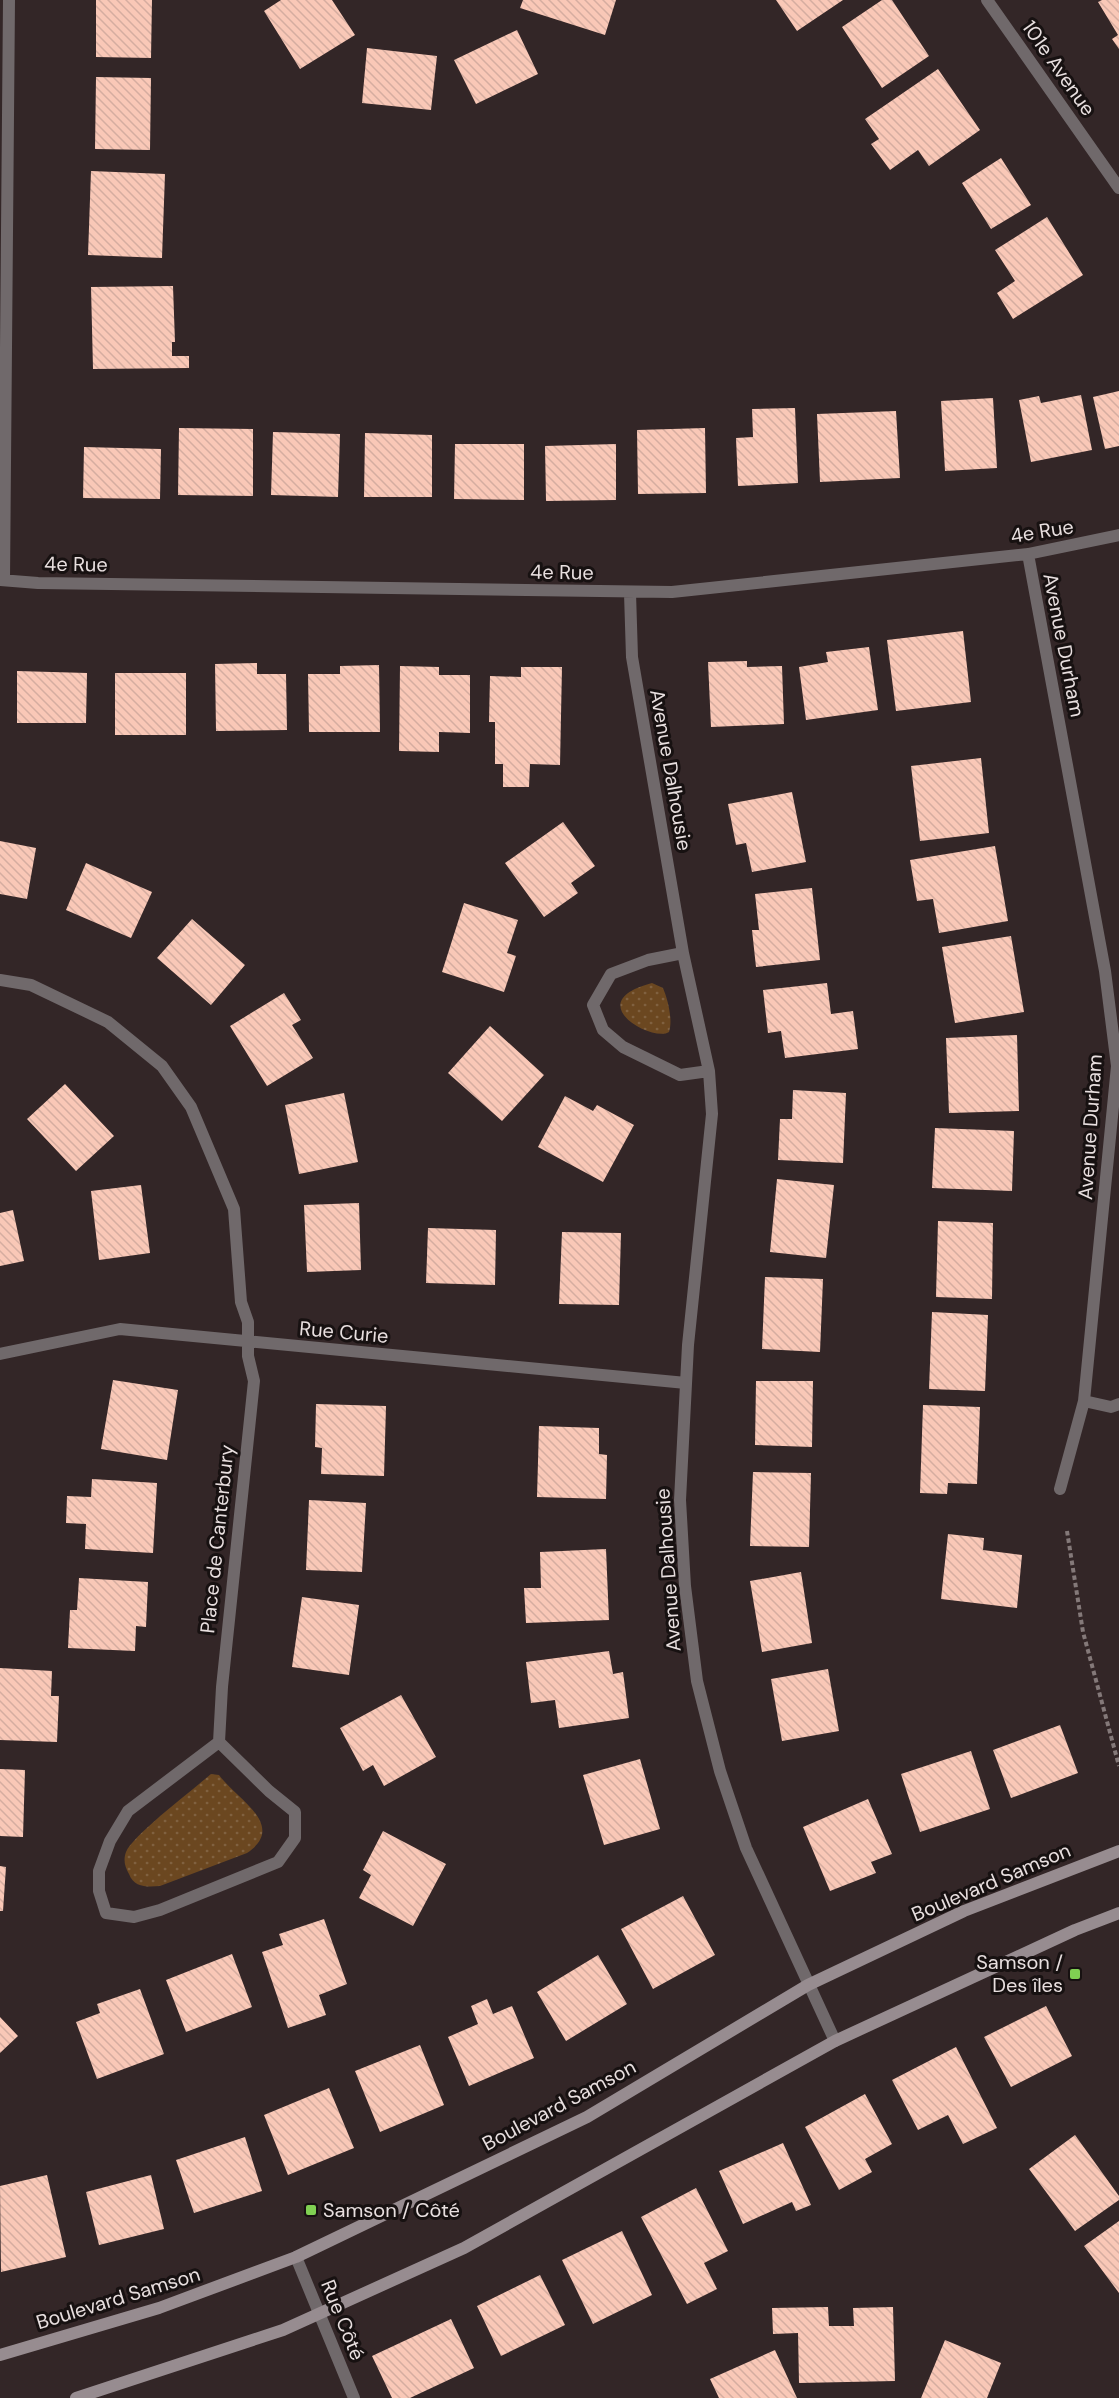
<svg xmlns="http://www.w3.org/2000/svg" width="1119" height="2398" font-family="'DM Sans',sans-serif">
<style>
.grass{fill:url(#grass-dots)}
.building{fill:url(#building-back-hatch)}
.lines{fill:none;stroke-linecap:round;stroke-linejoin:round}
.path{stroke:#847979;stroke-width:4;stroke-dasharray:4.5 3;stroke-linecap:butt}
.street{stroke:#70696b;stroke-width:12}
.secondary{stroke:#978c90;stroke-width:12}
.poi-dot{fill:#80d052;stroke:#171111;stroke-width:2}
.labels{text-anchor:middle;stroke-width:6;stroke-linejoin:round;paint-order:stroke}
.street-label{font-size:20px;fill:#e8dfdf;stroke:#171111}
.poi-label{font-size:20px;fill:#e8dfdf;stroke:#171111;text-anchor:end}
</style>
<defs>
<pattern id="grass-dots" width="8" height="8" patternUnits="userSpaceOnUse" patternTransform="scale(1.5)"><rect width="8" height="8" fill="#6b4720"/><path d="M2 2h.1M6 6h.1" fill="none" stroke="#806140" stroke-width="1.8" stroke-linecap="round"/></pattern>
<pattern id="building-back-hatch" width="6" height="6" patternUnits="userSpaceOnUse" patternTransform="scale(1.5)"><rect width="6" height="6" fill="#f9c8b7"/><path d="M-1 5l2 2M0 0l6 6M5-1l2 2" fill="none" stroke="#d5ada0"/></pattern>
</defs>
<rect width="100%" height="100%" fill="#332627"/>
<path class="grass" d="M652 983 663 988C668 1000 673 1020 669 1032 653 1043 579 1002 652 983Z
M211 1774 219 1775C236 1799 288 1825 247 1853L160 1886C148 1887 134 1888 129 1874 125 1867 123 1860 126 1852 133 1835 194 1789 211 1774Z"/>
<path class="building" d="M96 0H152L151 58 96 57Z
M281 0H332L355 35 300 69 264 11Z
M523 0H616L605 35 520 8Z
M776 0H843L797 31Z
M882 0H892L929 56 882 88 842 27Z
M1102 0H1119V49L1112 39 1118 35 1098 2Z
M517 30 538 74 476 104 454 60Z
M367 48 437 56 431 110 362 103Z
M938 69 980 130 929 166 918 150 890 170 871 144 879 139 865 119Z
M96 77 151 78 150 150 95 149Z
M1001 158 1031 205 991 229 962 183Z
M91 171 165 174 162 258 88 255Z
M1047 217 1083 275 1013 319 997 293 1015 281 995 250Z
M173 286 175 342H172V356H189V368L93 369 91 287Z
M1119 391V446L1105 449 1093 397Z
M1081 395 1092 450 1031 462 1019 400 1039 396 1041 403Z
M993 398 997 468 945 471 941 401Z
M795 408 798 483 738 486 736 438 753 437 752 409Z
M896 411 900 478 820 482 817 414Z
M179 428 253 429V496L178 495Z
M705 428 706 493 638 494 637 430Z
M273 432 340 434 338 497 271 495Z
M365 433 432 435V497H364Z
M455 444H524V500L454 499Z
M616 444V500L546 501 545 446Z
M84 447 161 449 160 499 83 498Z
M963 631 971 702 896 711 887 640Z
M869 647 878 710 806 720 799 667 828 662 826 652Z
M747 661V667L782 666 784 724 711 727 708 662Z
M257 663V674H286L287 730 216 731 215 664Z
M379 665 380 732H309L308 674H340V666Z
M400 666 439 667V675H470V733L439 732V752L399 751Z
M521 667H562L560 765 530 764 529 787H503V764H495V722H489L490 676 521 677Z
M17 671 87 673 86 723H17Z
M115 673H186V735H115Z
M981 758 989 833 920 841 911 766Z
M792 792 806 862 752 872 746 843 736 845 728 804Z
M563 822 595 866 571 883 578 893 544 917 505 863Z
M0 841 36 848 27 899 0 894Z
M995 846 1008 921 939 933 933 899 917 901 910 860Z
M86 863 152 892 131 938 66 910Z
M812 888 820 960 756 967 752 930H759L755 894Z
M464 903 518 920 507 953 516 956 504 992 442 972Z
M192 919 245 965 211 1005 157 958Z
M1011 936 1024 1012 955 1023 942 947Z
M827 983 831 1014 853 1011 858 1049 785 1058 781 1031 768 1033 763 990Z
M284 993 301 1020 292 1025 313 1058 267 1086 230 1026Z
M490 1026 544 1075 502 1121 448 1073Z
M1017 1035 1019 1111 949 1113 946 1038Z
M65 1084 114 1136 76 1171 27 1119Z
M793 1090 846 1093 843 1163 778 1160 780 1119H792Z
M344 1093 358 1162 299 1174 285 1105Z
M565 1096 593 1111 597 1105 634 1125 603 1182 538 1147Z
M935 1128 1014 1131 1012 1191 932 1188Z
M777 1179 834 1185 826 1258 770 1252Z
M141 1185 150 1253 99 1260 91 1191Z
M359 1203 361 1270 307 1272 304 1205Z
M13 1210 24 1261 0 1266V1213Z
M938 1221 993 1223 992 1299 936 1297Z
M428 1228 496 1230 495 1285 426 1283Z
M562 1232 621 1233 619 1305 559 1304Z
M765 1277 823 1279 820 1352 762 1349Z
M932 1312 988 1315 985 1391 929 1389Z
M113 1380 178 1390 167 1460 101 1449Z
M756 1381H813L812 1447 755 1445Z
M316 1404 386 1406 384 1476 321 1474 322 1448 315 1447Z
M923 1405 980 1407 977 1484 948 1483 947 1494 920 1493Z
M539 1426 599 1428V1454L607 1455 606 1499 537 1497Z
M753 1472 811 1473 809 1547 750 1546Z
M92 1479 157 1483 153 1553 85 1549 86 1524 66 1523 67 1496 91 1497Z
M309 1500 366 1503 362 1572 306 1570Z
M948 1534 984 1538 983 1550 1022 1555 1017 1608 941 1599Z
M606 1549 609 1620 526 1623 524 1588H541L540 1552Z
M801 1572 812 1643 762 1652 750 1581Z
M79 1578 148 1582 146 1627 136 1626 135 1651 68 1648 70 1610H77Z
M302 1597 359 1605 349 1675 292 1667Z
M609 1651 613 1674 623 1672 629 1718 559 1728 555 1700 531 1703 526 1662Z
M0 1668 52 1671 51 1696H59L57 1742 0 1740Z
M828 1669 839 1731 782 1741 771 1679Z
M401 1695 436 1757 384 1786 373 1765 363 1771 340 1728Z
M1060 1725 1078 1773 1011 1798 993 1750Z
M971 1751 990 1809 920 1832 901 1774Z
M640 1759 660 1829 604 1845 583 1775Z
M0 1769 25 1770 23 1837 0 1836Z
M868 1799 892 1854 871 1862 876 1873 830 1891 803 1827Z
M383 1831 446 1864 413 1926 359 1898 371 1875 363 1870Z
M0 1866 6 1867 3 1911H0Z
M683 1896 715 1955 653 1989 621 1929Z
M324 1919 347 1984 319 1995 326 2015 288 2028 262 1952 283 1945 279 1934Z
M232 1954 252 2007 186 2032 166 1980Z
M598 1955 627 2004 566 2041 537 1992Z
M140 1989 164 2054 97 2079 76 2022 100 2013 97 2004Z
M487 1999 493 2014 512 2006 534 2058 469 2086 448 2037 478 2024 471 2006Z
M1046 2006 1072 2056 1011 2087 984 2037Z
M0 2017 18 2036 0 2053Z
M420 2045 444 2105 380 2132 355 2071Z
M956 2047 997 2128 963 2144 948 2115 918 2130 892 2080Z
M329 2088 354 2148 288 2175 264 2115Z
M865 2094 892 2144 865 2159 872 2172 839 2190 805 2127Z
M1075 2135 1119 2196V2200L1075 2231 1029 2169Z
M245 2137 262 2191 194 2213 176 2160Z
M783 2143 811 2205 796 2211 792 2202 743 2224 719 2171Z
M47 2175 66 2257 1 2272 0 2186Z
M151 2175 164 2229 99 2245 86 2192Z
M696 2188 728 2251 704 2263 717 2289 687 2304 641 2217Z
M1119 2221V2293L1084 2246Z
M622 2231 652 2295 593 2324 562 2260Z
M540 2275 565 2325 501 2356 477 2306Z
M828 2307 829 2326H854L853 2308 893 2307 895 2381 799 2383 798 2333 773 2334 772 2308Z
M451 2319 474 2368 410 2398H392L372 2356Z
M945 2340 1001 2363 987 2398H921Z
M775 2350 797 2398H719L710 2379Z"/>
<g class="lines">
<path class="path" d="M1067 1531 1083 1632 1119 1766"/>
<path class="street" d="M987 0 1119 188
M1028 554 1105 971 1117 1066 1084 1401 1060 1489
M0 580 38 583 672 592 1028 554 1119 535
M4 580 9 0
M630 593 632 657 683 953 709 1071 712 1114 688 1345 680 1500 685 1586 697 1681 720 1771 746 1848 835 2041
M683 953 648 960 611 974 593 1005 603 1030 623 1047 680 1075 709 1071
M0 980 31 985 108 1022 162 1066 191 1107 234 1209 241 1302 248 1322V1356L254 1381 222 1687 219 1742 269 1791 295 1812V1838L278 1862 160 1910 134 1917 106 1913 99 1891V1871L110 1841 128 1811 219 1742
M0 1354 120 1329 686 1383
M1084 1401 1111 1407 1119 1404
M296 2257 354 2398"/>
<path class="secondary" d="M0 2355 159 2308 296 2257 587 2117 808 1985 964 1911 1119 1851
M76 2398 283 2330 464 2248 835 2041 1075 1930 1119 1913"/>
</g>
<g class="poi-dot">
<rect x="1069" y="1968" width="12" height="12" rx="3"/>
<rect x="305" y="2204" width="12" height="12" rx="3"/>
</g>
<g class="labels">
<g class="street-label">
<text transform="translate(1059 68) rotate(55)" y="7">101e Avenue</text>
<text transform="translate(1042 531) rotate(-9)" y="7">4e Rue</text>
<text transform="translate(76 564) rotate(1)" y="7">4e Rue</text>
<text transform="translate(562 572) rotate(1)" y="7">4e Rue</text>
<text transform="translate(1064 645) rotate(79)" y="7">Avenue Durham</text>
<text transform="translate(671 770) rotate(80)" y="7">Avenue Dalhousie</text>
<text transform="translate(1090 1127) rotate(-86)" y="7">Avenue Durham</text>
<text transform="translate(344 1332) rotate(5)" y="7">Rue Curie</text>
<text transform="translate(217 1539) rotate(-84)" y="7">Place de Canterbury</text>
<text transform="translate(668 1570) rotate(-94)" y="7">Avenue Dalhousie</text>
<text transform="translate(991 1882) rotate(-23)" y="7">Boulevard Samson</text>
<text transform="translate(559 2105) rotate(-28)" y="7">Boulevard Samson</text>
<text transform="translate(118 2298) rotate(-17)" y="7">Boulevard Samson</text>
<text transform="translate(343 2320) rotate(68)" y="7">Rue Côté</text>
</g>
<g class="poi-label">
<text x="1063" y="1969">Samson /<tspan x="1063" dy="23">Des îles</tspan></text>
<text x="323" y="2217" text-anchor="start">Samson / Côté</text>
</g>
</g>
</svg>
